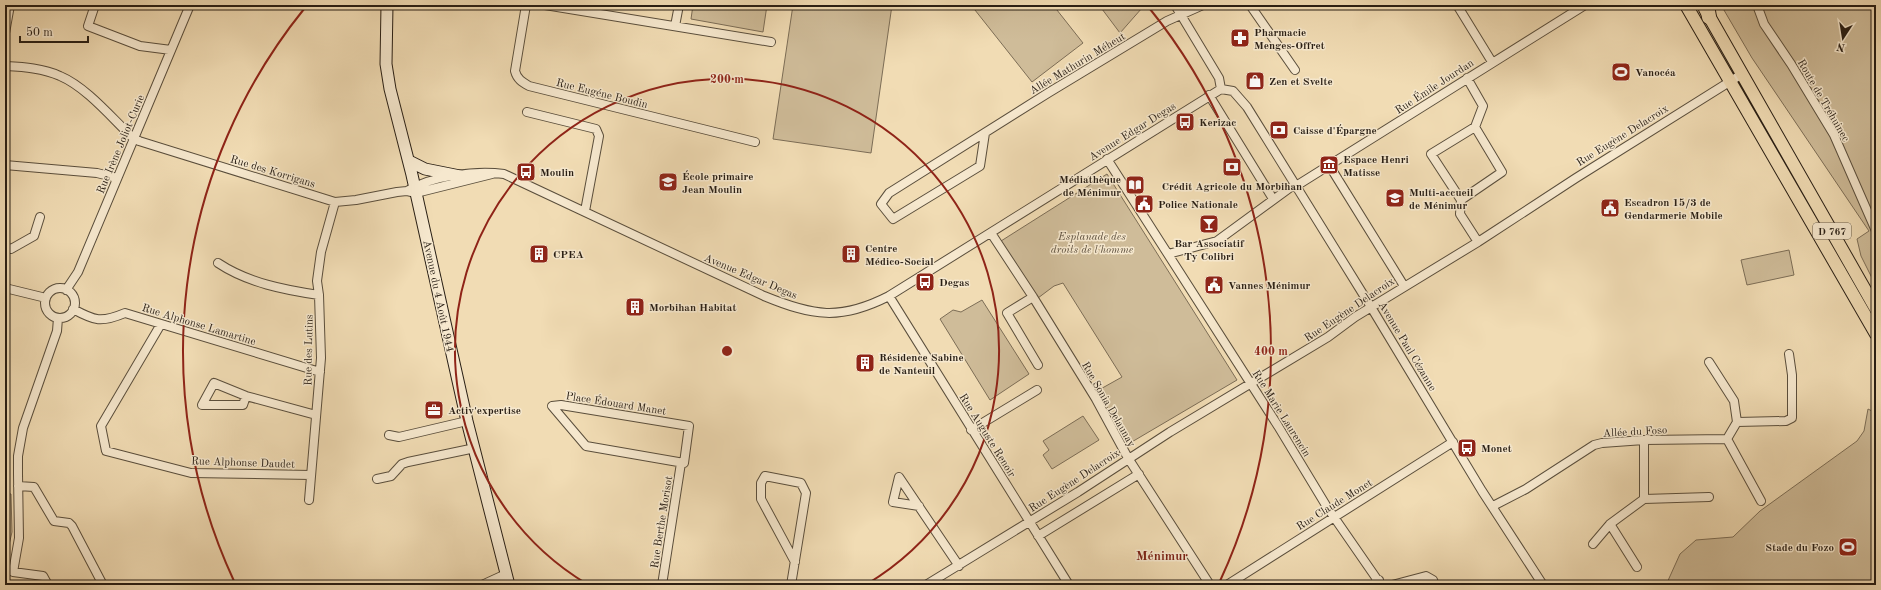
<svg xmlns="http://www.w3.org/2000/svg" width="1881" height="590" font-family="'Old Standard TT',serif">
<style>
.green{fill:#cfbc99;stroke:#7c6d56}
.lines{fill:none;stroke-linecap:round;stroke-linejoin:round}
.street-casing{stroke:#5a4e3c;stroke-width:10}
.secondary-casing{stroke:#281e14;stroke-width:13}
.primary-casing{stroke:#281e14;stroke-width:14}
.highway-casing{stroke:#281e14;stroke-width:16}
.street{stroke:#f6e8ce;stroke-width:8}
.secondary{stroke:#f6e8ce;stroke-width:11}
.primary{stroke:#f1dcb4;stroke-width:12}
.highway{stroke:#f1dcb4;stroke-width:14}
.ring{fill:none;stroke:#8f2418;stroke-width:2}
.labels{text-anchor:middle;stroke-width:3;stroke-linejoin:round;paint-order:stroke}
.shield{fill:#f6e8ce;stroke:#665b4c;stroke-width:1}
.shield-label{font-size:10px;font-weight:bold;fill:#281e14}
.poi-label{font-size:11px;font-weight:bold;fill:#281e14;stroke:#f6e8ce;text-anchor:start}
.street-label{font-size:11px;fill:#281e14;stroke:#f6e8ce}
.park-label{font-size:11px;font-style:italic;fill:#5a4d3c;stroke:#f6e8ce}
.quarter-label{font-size:13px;font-weight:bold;fill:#7a1f14;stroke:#f6e8ce}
.centre{fill:#8f2418;stroke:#f6e8ce;stroke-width:2}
.ring-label{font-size:12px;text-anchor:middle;font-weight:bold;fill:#8f2418;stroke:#f6e8ce;stroke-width:3;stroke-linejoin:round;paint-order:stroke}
</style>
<rect width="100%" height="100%" fill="#f1dcb4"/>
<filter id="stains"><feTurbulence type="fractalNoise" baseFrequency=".005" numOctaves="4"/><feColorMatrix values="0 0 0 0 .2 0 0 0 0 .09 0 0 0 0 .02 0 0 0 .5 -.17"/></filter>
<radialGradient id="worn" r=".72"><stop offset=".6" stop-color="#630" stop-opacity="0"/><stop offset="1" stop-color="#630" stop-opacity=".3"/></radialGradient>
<path class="green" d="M693 5H767L763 32 691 19Z
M793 5H892L871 153 773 139Z
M971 5H1053L1083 43 1032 82Z
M1099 5H1139L1142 8 1120 33Z
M1721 5H1876V286L1861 256 1857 239 1869 231 1752 58Z
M1107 174 1237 380 1130 443 1097 391 1122 377 1063 283 1054 286 1038 298 1001 241Z
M1789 250 1794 275 1747 285 1741 260Z
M982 300 1029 374 990 400 940 319 953 310 961 312Z
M1868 409 1876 413V585H1666L1680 554 1696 540 1733 537 1760 511 1857 441 1864 431Z
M1083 416 1099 440 1052 469 1043 455 1049 450 1043 441Z
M5 493 11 494 12 532 5 562Z"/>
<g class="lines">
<defs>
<path id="street" d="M95 5 88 26 140 46 171 50
M526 5 515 71C517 79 522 82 529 86L755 142
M545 5 771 42
M1175 5 1219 78 1221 89
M1250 5 1295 70
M1457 5 1492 62
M1757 5 1764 24 1791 64 1834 135 1876 231
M675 26 679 5
M5 33 10 5
M5 66C23 67 43 68 60 76 86 87 111 117 131 136L139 141 335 202 356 200 397 192 407 191 416 193 492 174
M1467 78 1483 106 1475 127
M1221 89 1233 91 1247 107 1371 307 1482 491 1543 585
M1209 95 1273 199
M527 112 596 129 599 136 585 211
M985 133 980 166 893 219 881 204 889 193 1048 93 1167 21 1203 5
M1107 159 1278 426 1327 507 1381 585
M5 165 97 173 117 178
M1329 165 1404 286
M1296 186 1585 5
M407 191C431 176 476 170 504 174L764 296C813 316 840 321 889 296L1221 89
M1461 200 1431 154 1475 127
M1461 200 1502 172 1475 127
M1461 200 1460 214 1478 242
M991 233 1033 297 1096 399 1128 458 1210 585
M5 247 11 249 34 236 40 217
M1168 254 1217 241 1295 184
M218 263C248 283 285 290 319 295
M5 288 46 298
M45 303a15 15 0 1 1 30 0a15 15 0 1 1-30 0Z
M66 290 78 272 190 5
M889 296 1069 585
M1033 297 1007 313 1038 365
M73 309C95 321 101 323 125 313L320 372
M161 324 101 426 106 451 191 473 311 475
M1709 362 1734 401 1737 422 1727 439
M246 396 243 405H202L214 383 246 396 316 415
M561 405 689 426 684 463 586 446 552 406Z
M1737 422 1786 421 1792 418V375L1789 354
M971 430 1037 390
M389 435 399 437 467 421
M377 479 391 476 402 464 408 462 475 448
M18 486 34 487 54 521 69 523 72 526 103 585
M1644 499 1709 497
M309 500 321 358 319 295 317 281 321 252 335 202
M919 506 893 502 899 477 959 566
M1493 506 1526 489 1594 445 1602 443 1644 440 1727 439 1761 501
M1610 524 1637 567
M1038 536 1139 474
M1593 544 1610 524 1644 499V440
M48 585 43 576 13 572 19 538 18 474V456L23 428 57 331 58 318
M482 585 506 574
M662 585 681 463
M791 585 806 493 801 483 765 476 761 483V499L795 562
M926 585 1078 492 1170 432 1328 337 1355 317 1478 242 1576 178 1742 74
M1227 585 1453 442
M1371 585 1379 580
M1392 585 1426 576 1433 580 1435 585"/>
<path id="secondary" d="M387 5 386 64 390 89 412 175 467 421 509 585
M409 161 425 169 460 176"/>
<path id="primary" d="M1686 5 1876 334
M1705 9 1876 309"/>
<path id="highway" d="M1707 5 1709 17"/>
</defs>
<use href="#street" class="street-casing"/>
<use href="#secondary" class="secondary-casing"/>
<use href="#primary" class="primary-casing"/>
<use href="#highway" class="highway-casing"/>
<use href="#street" class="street"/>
<use href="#secondary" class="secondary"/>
<use href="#primary" class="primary"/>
<use href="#highway" class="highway"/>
</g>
<g class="ring">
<path d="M587 584A272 272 0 1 1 867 584"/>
<path d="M234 581A544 544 0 0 1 304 9M1150 9A544 544 0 0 1 1220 581"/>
</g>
<defs>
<symbol id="pharmacy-square" viewBox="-11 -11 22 22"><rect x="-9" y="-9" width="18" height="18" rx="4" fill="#8f2418" stroke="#f6e8ce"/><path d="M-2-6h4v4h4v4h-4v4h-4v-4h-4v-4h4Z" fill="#fff"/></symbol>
<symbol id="stadium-square" viewBox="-11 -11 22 22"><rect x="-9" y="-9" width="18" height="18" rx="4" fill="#8f2418" stroke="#f6e8ce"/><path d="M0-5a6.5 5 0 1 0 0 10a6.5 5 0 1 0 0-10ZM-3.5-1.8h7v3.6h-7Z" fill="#fff"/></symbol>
<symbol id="shop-square" viewBox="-11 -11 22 22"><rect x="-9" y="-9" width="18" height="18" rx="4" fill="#8f2418" stroke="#f6e8ce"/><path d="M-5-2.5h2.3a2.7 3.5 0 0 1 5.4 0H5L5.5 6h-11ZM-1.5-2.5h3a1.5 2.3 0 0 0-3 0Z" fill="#fff"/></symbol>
<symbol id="bus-square" viewBox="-11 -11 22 22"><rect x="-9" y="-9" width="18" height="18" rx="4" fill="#8f2418" stroke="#f6e8ce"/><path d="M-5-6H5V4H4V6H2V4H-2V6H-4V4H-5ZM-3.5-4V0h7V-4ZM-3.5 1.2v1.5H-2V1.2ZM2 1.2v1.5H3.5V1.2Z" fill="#fff"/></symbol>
<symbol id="bank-square" viewBox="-11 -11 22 22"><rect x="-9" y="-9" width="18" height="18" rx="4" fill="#8f2418" stroke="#f6e8ce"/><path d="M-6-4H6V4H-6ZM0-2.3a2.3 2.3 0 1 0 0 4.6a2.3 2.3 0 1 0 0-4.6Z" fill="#fff"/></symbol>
<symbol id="museum-square" viewBox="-11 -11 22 22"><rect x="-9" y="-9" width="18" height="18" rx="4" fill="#8f2418" stroke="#f6e8ce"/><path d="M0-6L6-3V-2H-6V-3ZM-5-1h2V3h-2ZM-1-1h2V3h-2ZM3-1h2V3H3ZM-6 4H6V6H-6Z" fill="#fff"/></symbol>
<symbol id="school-square" viewBox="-11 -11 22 22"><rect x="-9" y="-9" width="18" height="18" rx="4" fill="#8f2418" stroke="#f6e8ce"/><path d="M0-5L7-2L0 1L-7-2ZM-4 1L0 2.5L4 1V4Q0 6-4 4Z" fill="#fff"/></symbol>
<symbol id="library-square" viewBox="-11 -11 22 22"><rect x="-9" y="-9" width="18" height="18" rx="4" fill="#8f2418" stroke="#f6e8ce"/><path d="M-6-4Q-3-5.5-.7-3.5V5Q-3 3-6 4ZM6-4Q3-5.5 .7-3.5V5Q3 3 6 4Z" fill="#fff"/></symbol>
<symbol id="civic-square" viewBox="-11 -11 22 22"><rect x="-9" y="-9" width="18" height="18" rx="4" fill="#8f2418" stroke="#f6e8ce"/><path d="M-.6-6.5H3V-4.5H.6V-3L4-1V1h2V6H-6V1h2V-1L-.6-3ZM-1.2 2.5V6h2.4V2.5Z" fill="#fff"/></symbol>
<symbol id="bar-square" viewBox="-11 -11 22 22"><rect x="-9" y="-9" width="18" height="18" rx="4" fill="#8f2418" stroke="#f6e8ce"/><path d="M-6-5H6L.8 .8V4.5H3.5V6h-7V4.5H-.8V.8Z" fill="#fff"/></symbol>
<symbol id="building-square" viewBox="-11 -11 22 22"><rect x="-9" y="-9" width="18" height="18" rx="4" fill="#8f2418" stroke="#f6e8ce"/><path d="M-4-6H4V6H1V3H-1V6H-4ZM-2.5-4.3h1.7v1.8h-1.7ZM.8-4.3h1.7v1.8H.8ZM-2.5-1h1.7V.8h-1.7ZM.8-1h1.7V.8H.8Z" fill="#fff"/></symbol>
<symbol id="office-square" viewBox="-11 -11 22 22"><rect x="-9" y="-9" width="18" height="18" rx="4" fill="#8f2418" stroke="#f6e8ce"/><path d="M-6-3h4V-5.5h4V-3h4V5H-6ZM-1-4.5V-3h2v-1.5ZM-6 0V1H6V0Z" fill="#fff"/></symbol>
</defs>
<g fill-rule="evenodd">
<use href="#pharmacy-square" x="1229" y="27" width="22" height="22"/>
<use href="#stadium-square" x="1610" y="61" width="22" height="22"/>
<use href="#shop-square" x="1244" y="70" width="22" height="22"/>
<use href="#bus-square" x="1174" y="111" width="22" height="22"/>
<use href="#bank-square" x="1268" y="119" width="22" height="22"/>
<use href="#museum-square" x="1318" y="154" width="22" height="22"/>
<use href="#bank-square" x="1221" y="156" width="22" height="22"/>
<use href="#bus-square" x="515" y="161" width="22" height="22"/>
<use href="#school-square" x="657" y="171" width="22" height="22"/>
<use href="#library-square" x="1124" y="174" width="22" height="22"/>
<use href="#school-square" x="1384" y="187" width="22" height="22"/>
<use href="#civic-square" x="1133" y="193" width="22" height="22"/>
<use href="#civic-square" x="1599" y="197" width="22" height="22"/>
<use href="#bar-square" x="1198" y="213" width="22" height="22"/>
<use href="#building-square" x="528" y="243" width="22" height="22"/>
<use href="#building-square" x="840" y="243" width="22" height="22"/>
<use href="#bus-square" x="914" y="271" width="22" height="22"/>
<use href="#civic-square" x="1203" y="274" width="22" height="22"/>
<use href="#building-square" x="624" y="296" width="22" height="22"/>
<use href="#building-square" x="854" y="352" width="22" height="22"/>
<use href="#office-square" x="423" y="399" width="22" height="22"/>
<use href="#bus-square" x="1456" y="437" width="22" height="22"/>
<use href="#stadium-square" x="1837" y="536" width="22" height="22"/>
</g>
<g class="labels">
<rect class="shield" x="1813" y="223" width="38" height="16" rx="3"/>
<g class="shield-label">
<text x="1832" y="235">D 767</text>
</g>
<g class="poi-label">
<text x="1254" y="36">Pharmacie<tspan x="1254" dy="13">Menges-Offret</tspan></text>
<text x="1635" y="76">Vanocéa</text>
<text x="1269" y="85">Zen et Svelte</text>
<text x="1199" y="126">Kerizac</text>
<text x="1293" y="134">Caisse d'Épargne</text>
<text x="1343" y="163">Espace Henri<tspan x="1343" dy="13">Matisse</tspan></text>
<text x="540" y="176">Moulin</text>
<text x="682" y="180">École primaire<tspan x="682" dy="13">Jean Moulin</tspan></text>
<text x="1121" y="183" text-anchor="end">Médiathèque<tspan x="1121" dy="13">de Ménimur</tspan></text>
<text x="1232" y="190" text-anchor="middle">Crédit Agricole du Morbihan</text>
<text x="1409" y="196">Multi-accueil<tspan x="1409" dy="13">de Ménimur</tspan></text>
<text x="1624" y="206">Escadron 15/3 de<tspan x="1624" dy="13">Gendarmerie Mobile</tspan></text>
<text x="1158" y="208">Police Nationale</text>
<text x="1209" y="247" text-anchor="middle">Bar Associatif<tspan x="1209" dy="13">Ty Colibri</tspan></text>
<text x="865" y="252">Centre<tspan x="865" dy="13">Médico-Social</tspan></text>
<text x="553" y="258">CPEA</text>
<text x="939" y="286">Degas</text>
<text x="1228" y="289">Vannes Ménimur</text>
<text x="649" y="311">Morbihan Habitat</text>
<text x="879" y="361">Résidence Sabine<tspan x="879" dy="13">de Nanteuil</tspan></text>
<text x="448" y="414">Activ'expertise</text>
<text x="1481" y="452">Monet</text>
<text x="1834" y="551" text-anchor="end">Stade du Fozo</text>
</g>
<g class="street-label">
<text transform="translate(1077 63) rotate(-31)" y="4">Allée Mathurin Méheut</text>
<text transform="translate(1434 86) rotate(-33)" y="4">Rue Émile Jourdan</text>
<text transform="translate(602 93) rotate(14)" y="4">Rue Eugéne Boudin</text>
<text transform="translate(1824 100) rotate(60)" y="4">Route de Tréhuinec</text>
<text transform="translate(1132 131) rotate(-32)" y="4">Avenue Edgar Degas</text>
<text transform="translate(1622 135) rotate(-32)" y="4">Rue Eugène Delacroix</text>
<text transform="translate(120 144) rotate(-67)" y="4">Rue Irène Joliot-Curie</text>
<text transform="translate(273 171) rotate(17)" y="4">Rue des Korrigans</text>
<text transform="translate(751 276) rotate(23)" y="4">Avenue Edgar Degas</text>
<text transform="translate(439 296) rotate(78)" y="4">Avenue du 4 Août 1944</text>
<text transform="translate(1349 309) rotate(-34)" y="4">Rue Eugène Delacroix</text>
<text transform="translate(199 324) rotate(17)" y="4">Rue Alphonse Lamartine</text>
<text transform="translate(1408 346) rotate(59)" y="4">Avenue Paul Cézanne</text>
<text transform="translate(308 350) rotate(-89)" y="4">Rue des Lutins</text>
<text transform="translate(616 403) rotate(9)" y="4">Place Édouard Manet</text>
<text transform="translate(1109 404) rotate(60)" y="4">Rue Sonia Delaunay</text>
<text transform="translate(1282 413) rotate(58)" y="4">Rue Marie Laurencin</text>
<text transform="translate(1635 431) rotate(-3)" y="4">Allée du Foso</text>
<text transform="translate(988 435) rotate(58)" y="4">Rue Auguste Renoir</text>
<text transform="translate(243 462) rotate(2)" y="4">Rue Alphonse Daudet</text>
<text transform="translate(1074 480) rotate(-33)" y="4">Rue Eugène Delacroix</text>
<text transform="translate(1334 504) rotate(-32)" y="4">Rue Claude Monet</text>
<text transform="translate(661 522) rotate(-81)" y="4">Rue Berthe Morisot</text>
</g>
<g class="park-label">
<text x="1092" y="240">Esplanade des<tspan x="1092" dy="13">droits de l'homme</tspan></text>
</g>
<g class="quarter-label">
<text x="1162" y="560">Ménimur</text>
</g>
</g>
<circle cx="727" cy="351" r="6" class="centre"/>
<g class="ring-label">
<text x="727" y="83">200 m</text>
<text x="1271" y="355">400 m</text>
</g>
<rect width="1881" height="590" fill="none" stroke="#f1dcb4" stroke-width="20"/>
<rect x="6" y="6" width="1869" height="578" fill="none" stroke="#281e14" stroke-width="2"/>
<rect x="10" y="10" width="1861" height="570" fill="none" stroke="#281e14"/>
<g transform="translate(1843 38) rotate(192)" stroke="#f6e8ce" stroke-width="3" paint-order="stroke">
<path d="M0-3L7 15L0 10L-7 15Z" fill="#281e14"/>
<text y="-6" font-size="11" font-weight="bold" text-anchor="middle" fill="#281e14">N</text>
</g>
<path d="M20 36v6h68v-6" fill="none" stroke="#281e14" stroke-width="2"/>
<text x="26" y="36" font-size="12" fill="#281e14" stroke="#f6e8ce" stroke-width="3" paint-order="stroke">50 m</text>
<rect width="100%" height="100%" filter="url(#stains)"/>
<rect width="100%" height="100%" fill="url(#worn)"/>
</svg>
